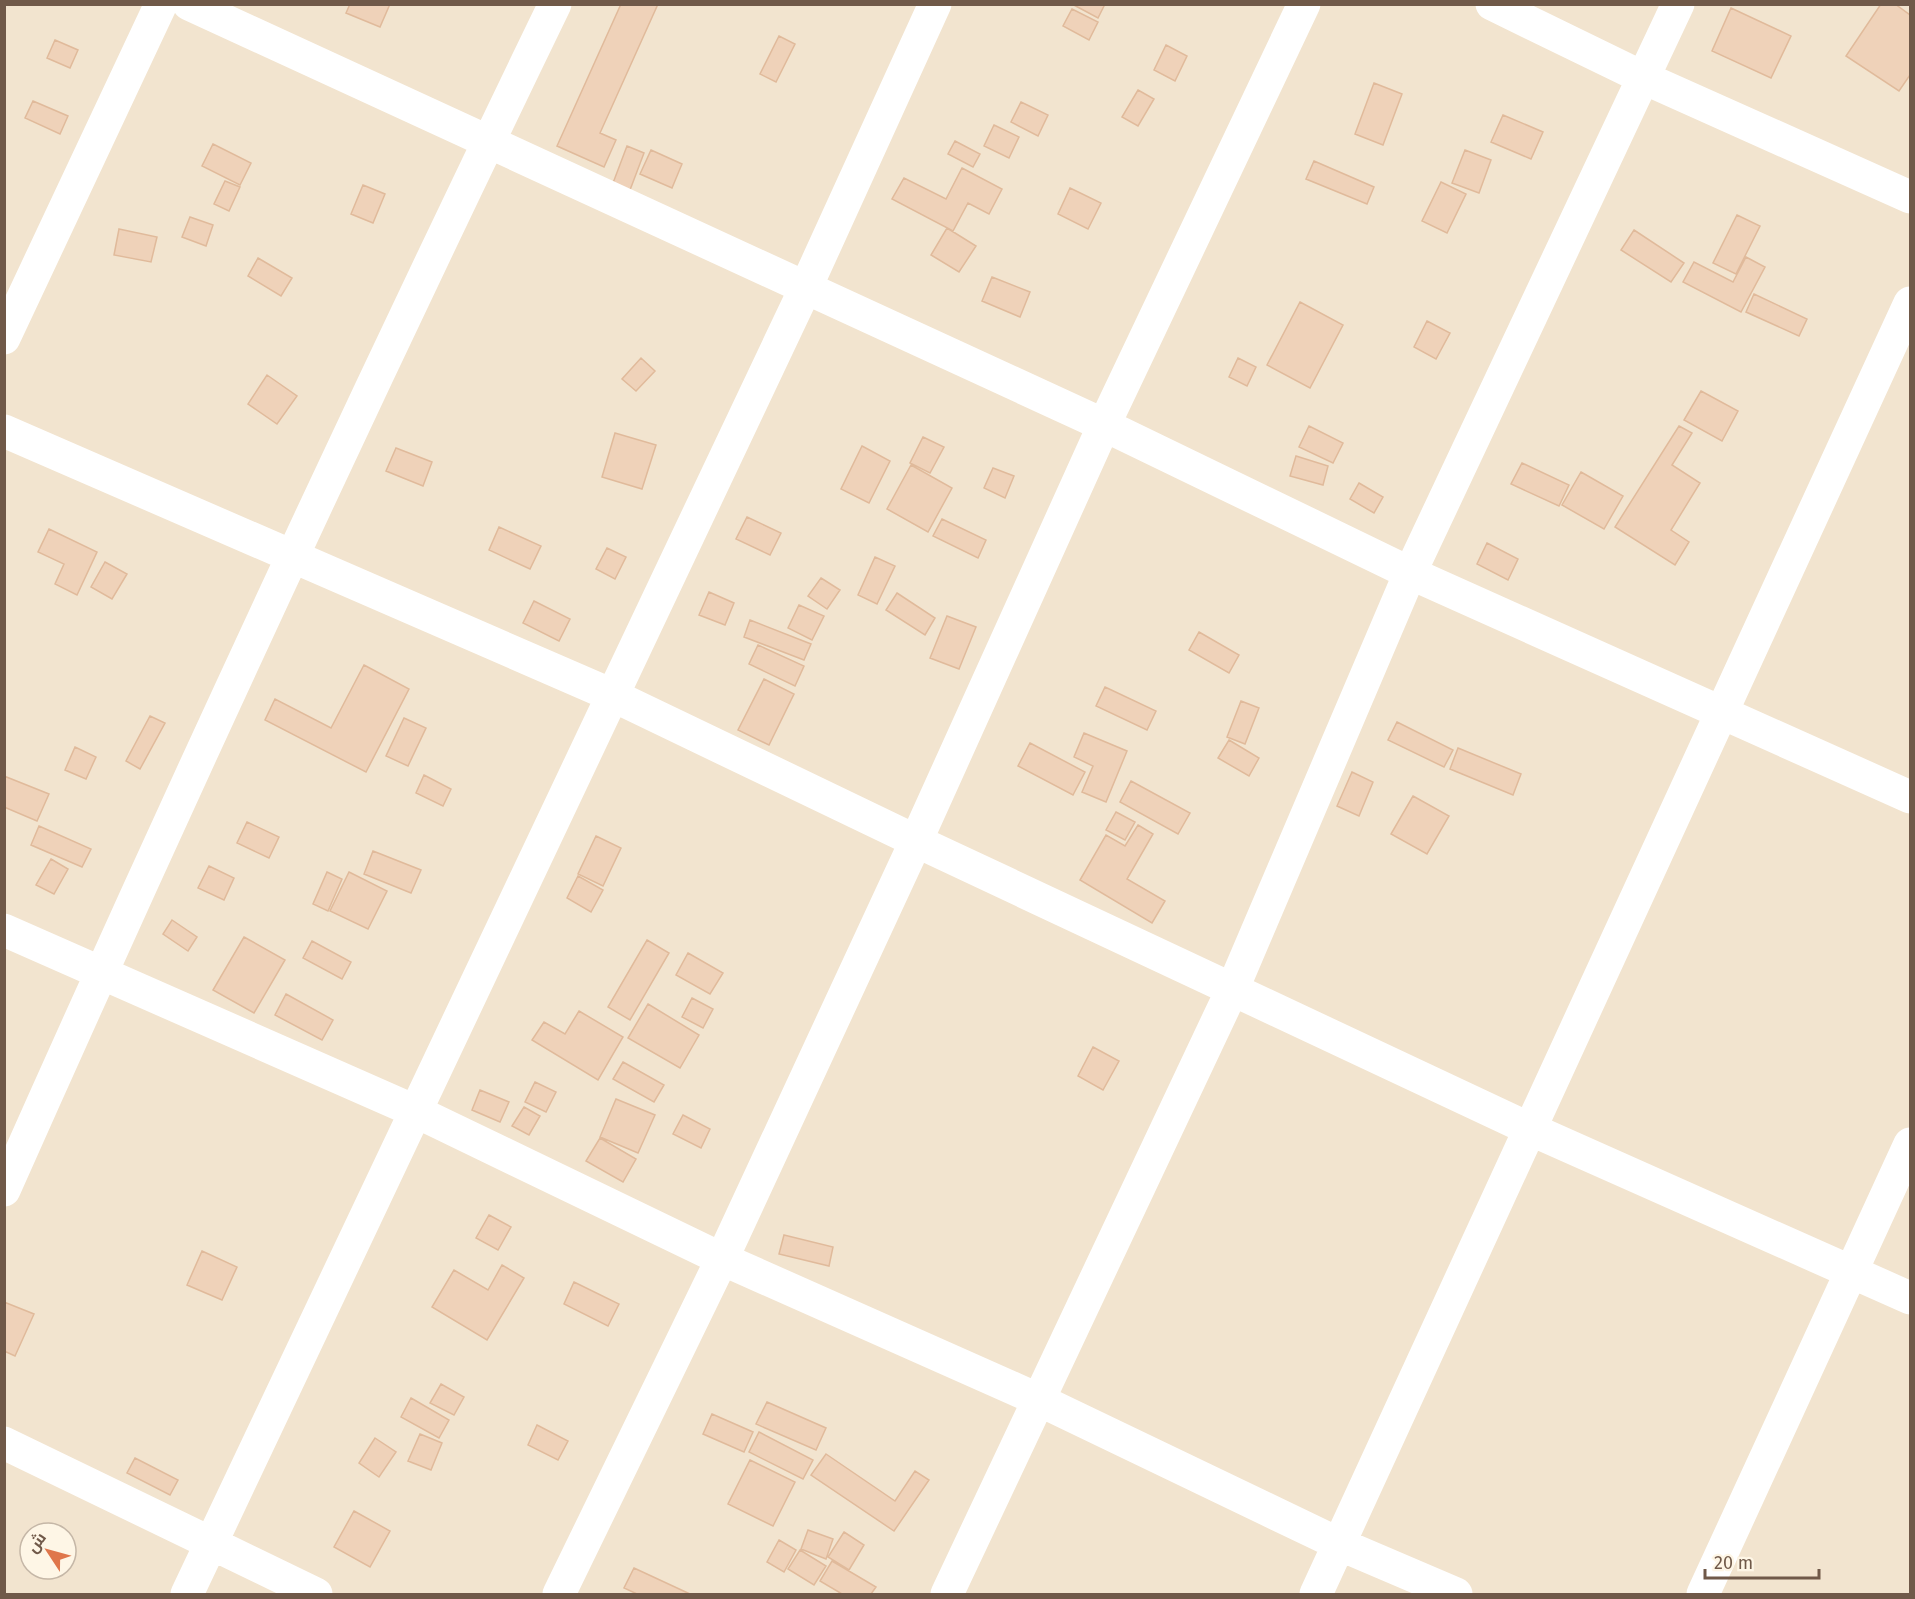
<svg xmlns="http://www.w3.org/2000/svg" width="1915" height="1599" font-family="'Fira Sans',Cairo,sans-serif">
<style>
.residential{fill:#f2e4cf;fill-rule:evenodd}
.building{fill:#efd2b9;stroke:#e0ba9b;stroke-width:1.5}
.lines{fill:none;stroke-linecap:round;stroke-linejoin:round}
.minor{stroke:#fff;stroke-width:33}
</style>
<rect width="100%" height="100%" fill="#fbf2e0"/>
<path class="residential" d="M5 5H1910V1594H5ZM30 1533H66V1569H30Z"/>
<path class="building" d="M350 4H390L380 27 346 13Z
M621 4H658L600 133 616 140 604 167 557 146Z
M1072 4H1105L1098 18Z
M1881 4H1895L1910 15V75L1899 91 1846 56Z
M1731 8 1791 36 1771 78 1712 51Z
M1072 9 1098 22 1089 40 1063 26Z
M779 36 795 44 776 82 760 74Z
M55 40 78 50 70 68 47 58Z
M1166 45 1187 56 1175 81 1154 70Z
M1374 83 1402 94 1383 145 1355 134Z
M1138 90 1154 99 1138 126 1122 117Z
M33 101 68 116 60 134 25 118Z
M1021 102 1048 115 1038 136 1011 122Z
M1503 115 1543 132 1531 159 1491 142Z
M994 125 1019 137 1009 158 984 146Z
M955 141 980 154 973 167 948 154Z
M213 144 251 163 240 185 202 166Z
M627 146 644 153 630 190 613 183Z
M651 150 682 164 672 188 640 174Z
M1465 150 1491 160 1479 193 1452 183Z
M1314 161 1374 187 1367 204 1306 179Z
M962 168 1002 189 989 214 968 203 953 231 892 199 904 178 946 199Z
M225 181 240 187 229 211 214 204Z
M1441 182 1466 194 1447 233 1422 221Z
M363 185 385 194 373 223 351 214Z
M1070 188 1101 203 1088 229 1058 214Z
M1737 215 1760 226 1736 274 1713 263Z
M190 217 213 225 206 246 182 237Z
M947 228 976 246 959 272 931 255Z
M119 229 157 237 151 262 114 255Z
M1634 230 1684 263 1671 282 1621 250Z
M1746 257 1765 267 1741 312 1683 282 1694 262 1733 282Z
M258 258 292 278 281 296 248 276Z
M992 277 1030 292 1020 317 982 301Z
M1754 294 1807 319 1799 336 1746 312Z
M1300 302 1343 325 1310 388 1267 365Z
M1427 321 1450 333 1436 359 1414 347Z
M641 358 655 371 636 391 622 379Z
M1238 358 1256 367 1247 386 1229 377Z
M267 375 297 396 277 424 248 404Z
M1701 391 1738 411 1722 441 1684 420Z
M1309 426 1343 443 1333 463 1299 447Z
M1679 426 1692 433 1672 465 1700 483 1671 530 1689 542 1675 565 1615 527Z
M615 433 656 445 642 489 602 477Z
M923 437 944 447 930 473 910 463Z
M862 446 890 461 869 503 841 489Z
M396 448 432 462 423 486 386 471Z
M1296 456 1328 466 1323 485 1290 476Z
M1522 463 1569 485 1559 506 1511 484Z
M911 465 952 488 928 532 887 509Z
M993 468 1014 476 1005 498 984 488Z
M1581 472 1623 496 1604 529 1562 505Z
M1359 483 1383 497 1374 513 1350 499Z
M747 517 781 533 770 555 736 539Z
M942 519 986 540 978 558 933 536Z
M499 527 541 546 530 569 489 550Z
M49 529 97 552 77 595 55 584 64 564 38 552Z
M1487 543 1518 559 1508 580 1477 564Z
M607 548 626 557 615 579 596 569Z
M875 557 895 566 877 604 858 595Z
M105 562 127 574 112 599 91 587Z
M821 578 840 590 827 609 808 596Z
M709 592 734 603 725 625 699 615Z
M897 593 935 618 925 635 886 610Z
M534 601 570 619 559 641 523 623Z
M799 605 824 616 812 640 788 628Z
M947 616 976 627 959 669 930 658Z
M750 620 811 644 804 660 744 637Z
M1199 632 1239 655 1229 673 1189 650Z
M758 645 804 666 795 686 749 664Z
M364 665 409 689 366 772 265 720 275 699 331 728Z
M764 679 794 694 769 745 738 730Z
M1105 687 1156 711 1147 730 1096 706Z
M1241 701 1259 708 1245 744 1227 737Z
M150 716 165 723 140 769 126 761Z
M404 718 426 728 408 766 386 756Z
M1397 722 1453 750 1444 767 1388 740Z
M1084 733 1127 751 1106 802 1082 792 1093 766 1074 757Z
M1229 740 1259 758 1249 776 1218 758Z
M1030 743 1085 772 1073 795 1018 766Z
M75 747 96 757 86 779 65 770Z
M1458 748 1521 774 1513 795 1450 769Z
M1352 772 1373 782 1359 816 1337 806Z
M424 775 451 789 443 806 416 793Z
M4 776 49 794 37 821 4 807Z
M1131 781 1190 813 1178 834 1120 802Z
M1413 796 1449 816 1427 854 1391 834Z
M1116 812 1135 822 1125 840 1106 830Z
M247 822 279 837 269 858 237 843Z
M1138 825 1153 834 1127 879 1165 901 1152 923 1080 880 1106 835 1125 846Z
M39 826 91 849 82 867 31 845Z
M596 836 621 848 603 886 578 874Z
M373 851 421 870 411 893 364 874Z
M51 859 68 869 54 894 36 885Z
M209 866 234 878 224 900 198 888Z
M327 872 342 879 328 911 313 904Z
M349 872 387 891 368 929 330 911Z
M578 876 603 890 591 912 567 898Z
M172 920 197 937 188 951 163 934Z
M244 937 285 960 254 1013 213 990Z
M647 940 669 953 630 1020 608 1007Z
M312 941 351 962 342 979 303 958Z
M688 953 723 973 710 994 676 975Z
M286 994 333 1020 322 1040 275 1015Z
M692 998 713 1009 703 1028 682 1017Z
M648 1004 699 1035 680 1068 628 1038Z
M579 1011 623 1037 598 1080 532 1040 544 1022 565 1034Z
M1093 1047 1119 1061 1103 1090 1078 1076Z
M623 1062 664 1085 654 1102 613 1079Z
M535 1082 556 1092 546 1112 525 1102Z
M480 1090 509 1102 500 1122 472 1110Z
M616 1099 655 1115 638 1153 600 1137Z
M524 1107 540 1116 529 1135 512 1126Z
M683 1115 710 1129 701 1148 673 1134Z
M600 1138 636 1159 623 1182 586 1161Z
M489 1215 511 1227 498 1250 476 1238Z
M784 1235 833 1247 829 1266 779 1254Z
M202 1251 237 1267 222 1300 187 1285Z
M502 1265 524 1278 487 1340 432 1307 454 1270 488 1290Z
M574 1282 619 1304 608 1326 564 1304Z
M4 1302 34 1314 15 1356 4 1351Z
M441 1384 464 1397 454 1415 430 1403Z
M411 1398 449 1420 439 1438 401 1417Z
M767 1402 826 1428 816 1450 756 1424Z
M712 1414 753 1432 744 1452 703 1434Z
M537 1425 568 1441 558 1460 528 1445Z
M759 1432 813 1460 803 1479 749 1452Z
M420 1434 442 1443 431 1470 408 1461Z
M375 1438 396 1452 379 1477 359 1463Z
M826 1454 895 1501 915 1471 929 1480 894 1531 811 1475Z
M135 1458 178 1480 170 1495 127 1473Z
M750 1460 795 1482 773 1526 728 1504Z
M354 1511 390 1531 370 1567 334 1547Z
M808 1530 833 1539 826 1559 801 1549Z
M844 1532 864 1545 849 1570 828 1557Z
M779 1540 796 1550 784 1572 767 1562Z
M800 1550 826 1566 814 1585 788 1569Z
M832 1561 876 1587 871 1594H842L820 1581Z
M634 1568 690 1594H637L624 1588Z"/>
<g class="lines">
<path class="minor" d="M189 4 1104 425 1410 573 1910 797
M1492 4 1644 78 1910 197
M4 338 161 4
M4 431 614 696 916 841 1530 1129 1910 1298
M4 930 417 1112 722 1259 1037 1399 1339 1544 1456 1594
M4 1190C181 792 365 396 555 4
M4 1443 316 1594
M187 1594 806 287 935 4
M559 1594 722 1259 916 841 1104 425 1304 4
M947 1594 1233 988 1410 573 1678 4
M1316 1594 1910 303
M1703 1594 1910 1144"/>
</g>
<rect width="1915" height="1599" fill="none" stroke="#705949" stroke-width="12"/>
<g transform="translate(48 1551) rotate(306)"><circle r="28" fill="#fef6e6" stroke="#c5b7a7" stroke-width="1.5"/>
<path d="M0-4.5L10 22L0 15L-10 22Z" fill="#df764b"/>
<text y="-9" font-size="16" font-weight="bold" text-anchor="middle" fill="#705949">ش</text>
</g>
<path d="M1705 1569v9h114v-9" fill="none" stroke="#705949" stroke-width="3"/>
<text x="1714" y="1569" font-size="18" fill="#705949" stroke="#fef6e6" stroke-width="4.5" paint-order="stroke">20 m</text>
</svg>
